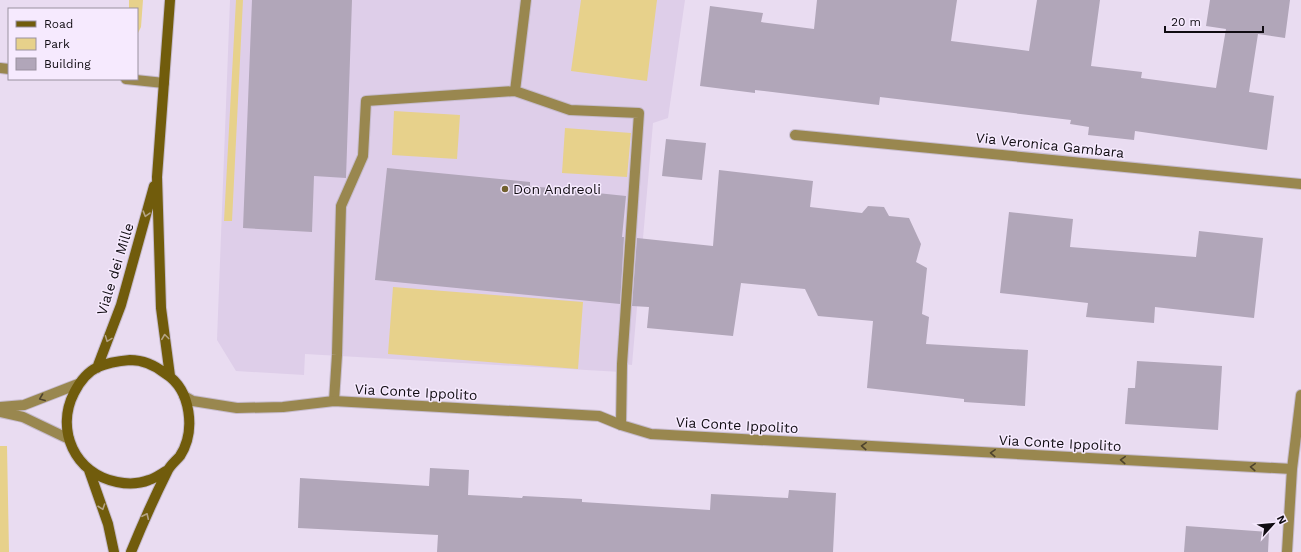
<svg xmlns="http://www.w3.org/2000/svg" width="1301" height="552" font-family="'Work Sans',sans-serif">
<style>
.built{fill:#decee9}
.green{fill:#e7d18b}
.building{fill:#b1a6b9}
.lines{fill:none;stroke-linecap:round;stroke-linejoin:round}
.pedestrian-casing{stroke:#c6bbcd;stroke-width:12}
.minor-casing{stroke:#c6bbcd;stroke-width:12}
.secondary-casing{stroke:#c6bbcd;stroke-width:12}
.pedestrian{stroke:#99874f;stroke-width:10}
.minor{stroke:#99874f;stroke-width:10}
.secondary{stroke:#715c0c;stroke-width:10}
.oneway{stroke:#b4a385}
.oneway2{stroke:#4e432d}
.poi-dot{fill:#71612f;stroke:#f6eafe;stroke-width:1.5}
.labels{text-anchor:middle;stroke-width:3;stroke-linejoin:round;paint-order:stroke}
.street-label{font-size:14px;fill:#100c12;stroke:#f6eafe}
.poi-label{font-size:14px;fill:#100c12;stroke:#f6eafe;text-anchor:start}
</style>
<rect width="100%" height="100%" fill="#e9dcf1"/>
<path class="built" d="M230 0H685L668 118 653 123 632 365 622 364 621 372 305 354 304 375 236 371 217 340Z"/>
<path class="green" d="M129 0H143L141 27 137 35V9H129Z
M236 0H243L232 221H224Z
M581 0H657L647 81 571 71Z
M394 111 460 115 457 159 392 155Z
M565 128 631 133 627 177 562 173Z
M393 287 583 302 578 369 388 354Z
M0 446H7L9 552H0Z"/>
<path class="building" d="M252 0H352L346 178 314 176 312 232 243 228Z
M817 0H957L951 41 1029 51 1037 0H1100L1091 66 1142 72 1141 78 1216 88 1226 29 1206 26 1210 0H1290L1285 38 1258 34 1249 92 1274 96 1267 150 1135 131 1134 140 1088 135 1089 127 1070 124 1071 120 880 97 879 105 755 90V93L700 86 710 6 763 13 761 22 814 29Z
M666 139 706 143 702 180 662 176Z
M387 168 530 182V186L626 196 622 237H624L620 304 375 280Z
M719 170 813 181 810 207 862 213 868 206 884 207 889 216 909 218 921 244 916 262 927 268 922 314 929 317 926 344 1028 350 1025 406 964 402V399L867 388 873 321 818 316 805 289 741 283 733 336 647 328 649 307 632 306 637 238 713 246Z
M1009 212 1073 219 1070 247 1196 257 1199 231 1263 238 1254 318 1155 307 1154 323 1086 317 1088 303 1000 293Z
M1137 361 1222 366 1218 430 1125 424 1128 388H1135Z
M430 468 469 470 468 495 522 498 523 496 582 499V502L710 510 711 494 788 498 789 490 836 493 833 552H437L438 535 298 528 300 478 429 486Z
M1186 526 1269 532 1268 552H1184Z"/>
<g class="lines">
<defs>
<path id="pedestrian" d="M515 91 570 110 639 113 622 364 621 425
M334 401 337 355 341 206 363 156 366 101 515 91 526 0"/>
<path id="minor" d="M0 68 9 69
M126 79 164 83
M795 135 1301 184
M184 396 193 401 237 408 283 407 334 401 599 416 621 425 651 434 1292 469
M0 407 24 405 78 384
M0 412 23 417 69 439
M1287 552 1292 469 1301 395"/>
<path id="secondary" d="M97 368 121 305 154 186
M170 376 161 308 157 177 170 0
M89 470 108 524 114 552
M131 552C142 525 154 498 167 472 170 465 176 461 180 456 196 431 191 390 166 374 156 366 144 360 130 360 119 361 109 362 98 367 87 372 79 383 74 393 55 430 75 474 117 482 127 484 139 484 149 480 156 478 162 473 168 470"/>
</defs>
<use href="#pedestrian" class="pedestrian-casing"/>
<use href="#minor" class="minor-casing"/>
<use href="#secondary" class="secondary-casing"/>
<use href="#pedestrian" class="pedestrian"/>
<use href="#minor" class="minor"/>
<use href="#secondary" class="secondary"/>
</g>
<defs><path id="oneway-chevron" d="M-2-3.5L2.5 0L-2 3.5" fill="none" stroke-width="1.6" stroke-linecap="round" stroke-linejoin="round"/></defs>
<g class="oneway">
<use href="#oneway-chevron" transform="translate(146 214) rotate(106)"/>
<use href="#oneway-chevron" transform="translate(165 337) rotate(-97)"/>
<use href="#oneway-chevron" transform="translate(108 339) rotate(111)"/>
<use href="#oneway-chevron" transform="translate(102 507) rotate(71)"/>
<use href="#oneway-chevron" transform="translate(146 516) rotate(-65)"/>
</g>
<g class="oneway2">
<use href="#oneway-chevron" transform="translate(42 398) rotate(159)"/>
<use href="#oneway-chevron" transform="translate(864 446) rotate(-177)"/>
<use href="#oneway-chevron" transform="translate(993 453) rotate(-177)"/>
<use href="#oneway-chevron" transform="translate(1123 460) rotate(-177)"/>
<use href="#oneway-chevron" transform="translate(1253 467) rotate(-177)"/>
</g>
<circle class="poi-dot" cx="505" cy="189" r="4"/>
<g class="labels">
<g class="street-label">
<text transform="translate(1050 145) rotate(6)" y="5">Via Veronica Gambara</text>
<text transform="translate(115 269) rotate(-73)" y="5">Viale dei Mille</text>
<text transform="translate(416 392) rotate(3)" y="5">Via Conte Ippolito</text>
<text transform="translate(737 425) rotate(3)" y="5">Via Conte Ippolito</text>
<text transform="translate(1060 443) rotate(3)" y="5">Via Conte Ippolito</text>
</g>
<g class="poi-label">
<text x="513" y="194">Don Andreoli</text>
</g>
</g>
<rect x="8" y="8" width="130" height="72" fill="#f6eafe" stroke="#9a91a0"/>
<rect x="16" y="21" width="20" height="6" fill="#715c0c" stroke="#9a91a0"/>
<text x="44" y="28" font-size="12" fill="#100c12">Road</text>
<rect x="16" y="38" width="20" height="12" fill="#e7d18b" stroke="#9a91a0"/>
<text x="44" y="48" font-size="12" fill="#100c12">Park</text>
<rect x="16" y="58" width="20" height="12" fill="#b1a6b9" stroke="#9a91a0"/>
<text x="44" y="68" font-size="12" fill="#100c12">Building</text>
<g transform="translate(1273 524) rotate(63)" stroke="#f6eafe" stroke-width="3" paint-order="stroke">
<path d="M0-3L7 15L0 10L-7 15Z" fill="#100c12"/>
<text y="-6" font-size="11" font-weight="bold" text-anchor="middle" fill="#100c12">N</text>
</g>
<path d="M1165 26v6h98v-6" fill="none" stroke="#100c12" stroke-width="2"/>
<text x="1171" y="26" font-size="12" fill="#100c12" stroke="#f6eafe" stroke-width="3" paint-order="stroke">20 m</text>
</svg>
